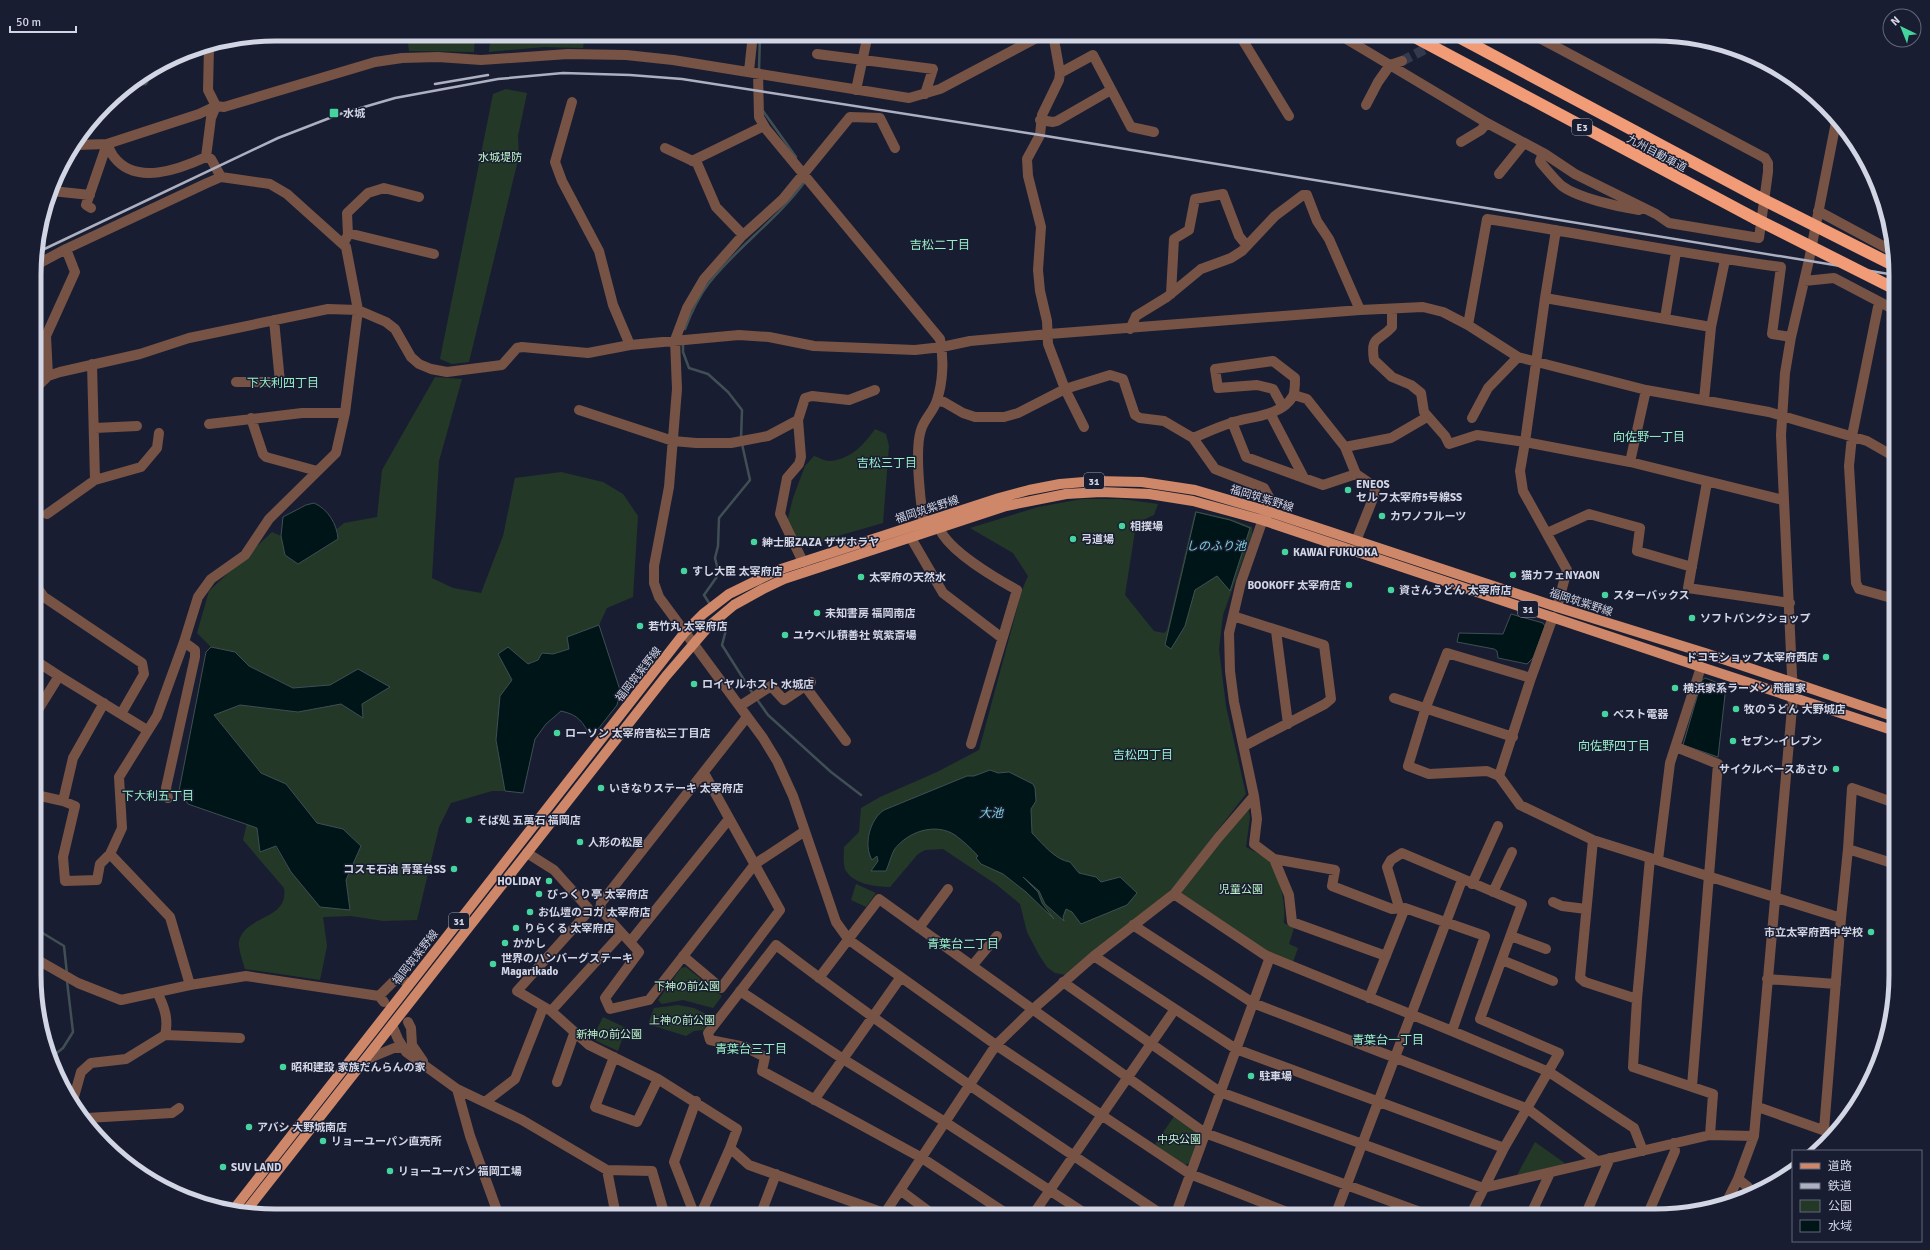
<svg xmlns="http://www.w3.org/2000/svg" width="1930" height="1250" font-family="Signika,'Noto Sans JP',sans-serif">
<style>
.green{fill:#243827}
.water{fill:#001517;stroke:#3f4f54}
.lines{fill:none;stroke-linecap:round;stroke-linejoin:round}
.stream{stroke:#3f4f54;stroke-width:2.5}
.minor-tunnel{stroke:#35394d;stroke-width:10;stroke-dasharray:10 5;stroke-linecap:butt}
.minor{stroke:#765345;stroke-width:10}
.major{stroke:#ce8769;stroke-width:10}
.highway{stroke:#f19b77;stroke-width:12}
.rail{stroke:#adb0c1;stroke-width:2.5}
.highway-bridge{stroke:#f19b77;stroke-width:12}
.poi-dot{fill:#46d49e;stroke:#191d32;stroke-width:1.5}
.labels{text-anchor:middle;stroke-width:3;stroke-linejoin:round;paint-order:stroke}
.shield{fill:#191d32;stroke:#9a9eaf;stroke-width:1}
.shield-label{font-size:10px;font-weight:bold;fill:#d2d5e4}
.poi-label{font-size:11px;font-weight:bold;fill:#d2d5e4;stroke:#191d32;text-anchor:start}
.street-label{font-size:11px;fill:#d2d5e4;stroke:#191d32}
.park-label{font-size:11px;fill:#bdf4c5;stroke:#191d32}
.neighbourhood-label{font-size:12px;fill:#97edc6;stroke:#191d32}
.water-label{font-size:12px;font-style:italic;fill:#7cd4db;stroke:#191d32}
.rim{fill:none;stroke:#d2d5e4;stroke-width:5}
</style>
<rect width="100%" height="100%" fill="#191d32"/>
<path class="green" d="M407 34H475L474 52 409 51Z
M491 34H585L583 48 544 47 489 52Z
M506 89 527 93 518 136 519 156 469 362 452 364 440 359 493 94Z
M435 377 462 379 439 461 432 578 453 588 481 593 503 536 515 478 561 472 603 482 623 494 638 516 633 597 607 608 599 625 567 637 570 649 553 654 542 653 538 660 528 664 508 647 512 681 500 696 496 740 505 791H492L451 803 439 827 417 920 383 921 351 916 323 917 327 946 320 980 245 969C243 962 238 949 239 941 246 914 289 921 284 888L243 840 247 823 257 828 260 852 275 846 291 872 350 910 346 880 361 846 343 829 317 823 286 784 261 773 214 715 240 705 298 712 341 704 363 718 362 704 390 687 358 669 330 685 293 688 249 666 235 652 211 647 197 633 209 591 272 532 281 536 285 555 298 564 338 539 337 529 344 523 377 517 382 470Z
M875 429 886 434 889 446 883 523 827 539 817 546 809 548 807 547 790 531 787 522 793 498 805 466 814 456C818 457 824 461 829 461 850 460 864 445 875 429Z
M1082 499H1122L1158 504 1154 515 1141 521 1135 531 1125 595 1154 631 1164 633 1167 630 1195 511 1231 519 1252 527V534L1223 615 1219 649 1226 706 1246 794 1172 889 1132 924 1066 975 1055 973 1047 967 1039 955 1027 932 1020 904 997 885 943 849 925 850 918 854 890 887C876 887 852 884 845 869 843 863 844 853 844 847L859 832 861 808 880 797 937 772 979 750 1022 590 1028 576 1013 553 970 528 1038 507Z
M1248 807 1250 817 1246 847 1272 861C1280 882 1286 901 1284 923L1294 928 1289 944 1298 948 1293 962 1267 953 1178 893Z
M856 884 876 893 866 907 851 900Z
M686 967 722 996 713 1008 683 1000 662 1004 658 1000 681 968Z
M678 1005 694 1008 712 1017 704 1030 694 1031 686 1036 648 1024 654 1008Z
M603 1017 626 1028 618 1051 592 1039Z
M1175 1115 1198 1132 1199 1135 1191 1162 1183 1166 1155 1144Z
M1535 1142 1566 1164 1517 1175Z"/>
<path class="water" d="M314 503C328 509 337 524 338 539L298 564 285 555 281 536 283 517 306 505Z
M1196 512 1230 520 1250 528 1230 591 1217 576 1195 590 1185 626 1171 649 1165 645Z
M1511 614 1543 623 1545 626 1533 658 1527 664 1498 658 1497 651 1494 649 1457 642 1459 633 1503 634Z
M599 625 620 690 617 705 591 738C583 722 579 715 561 711L546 724 535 739 523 793 505 791 496 740 500 696 512 680 498 654 508 647 528 664 538 660 542 653 553 654 569 649 567 637Z
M211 647 235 652 249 666 293 688 330 685 358 669 390 687 362 704 363 718 341 704 298 712 240 705 214 715 261 773 286 784 317 823 343 829 361 846 346 880 350 910 320 907 291 872 276 846 260 852 257 828 188 804 179 791 206 652Z
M1705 678 1726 686 1718 757 1683 745 1702 680Z
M990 770 998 773 1009 772 1033 784 1035 788 1036 801 1031 809 1032 833C1042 843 1055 860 1070 862L1079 873 1096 877 1101 882 1120 877 1137 893 1127 905 1081 924 1072 912 1066 909 1063 917 1064 921 1045 904 1039 891 1023 877 1038 892 1042 903 1054 919 1026 892 1003 874 981 864 976 858 978 856C971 848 963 841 955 835 935 822 907 832 894 850 891 856 889 864 886 871H871L878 861 877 856 872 860C863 845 870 819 884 810L967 776H974Z"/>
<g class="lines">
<path class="stream" d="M759 70 760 34
M130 85 146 84 153 71
M763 111 796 157
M685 329C691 313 699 296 709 283 738 246 778 219 806 180
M683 343V352L689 368 708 374 728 392 742 410 741 439
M711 606 704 595 716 578 718 570 715 558 718 546 719 518 750 480 742 444
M720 620 726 630 722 645 753 694
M756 698 768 715 831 772 861 795
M36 929 64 946 67 974
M53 1056 63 1048 73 1032 67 981"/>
<path class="minor-tunnel" d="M1402 61 1454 34"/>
<path class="minor" d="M1053 34 1060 73 1059 80 1042 115 1040 135 1027 159 1028 176 1041 227 1038 270 1040 291 1047 321 1048 344 1065 389 1084 427
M1239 34 1289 116
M1338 34 1487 123 1545 154 1575 174 1656 214 1669 223 1759 238 1768 172V163L1765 158 1532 34
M209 47 208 90 216 106 211 118 206 157 211 159 221 177
M817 54 933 69 925 94
M749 71 753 34
M758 73 759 117 766 129 940 339C944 358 943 382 937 400 934 411 924 419 921 430 914 451 921 507 925 530
M1060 73 1093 55 1131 127 1154 132
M856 90 868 34
M572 102 555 162 562 181 599 251 613 305 630 345
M1366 105 1378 82 1390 65 1402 61
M1040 120 1053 122 1057 121 1111 90
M1461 142 1481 130 1487 123
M107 144C109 148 111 153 114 157 136 186 180 169 206 157
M76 145 107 144 199 114 216 106 224 107 375 62 402 58 438 57 481 60 568 54 626 55 673 60 909 98 940 89 1044 34
M665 148 697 163 716 207 743 235
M895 148 880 118 850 117 783 199 742 236 704 279 687 308 675 340 677 389 669 487 654 566V583L659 597 763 738 777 761 793 796 836 922 849 940 996 1045 1190 1174 1297 1216
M1543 153 1540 161 1541 163C1548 171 1555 180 1562 186 1578 198 1619 207 1639 210
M692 161 764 126
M1499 174 1524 143
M52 191 90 195
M91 208 86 205 107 144
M1818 211 1894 252
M1556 230 1545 298 1525 442 1520 471 1523 491 1567 570 1557 607
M348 233 434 254
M343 244 348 235 347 213 368 193 384 188 419 197
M36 265 66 249
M1804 281 1834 278 1895 310
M1171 294 1174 239 1189 230 1195 199 1223 194 1239 236 1247 246
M1545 298 1711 327
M1879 302 1852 436 1849 466 1856 583 1859 589 1895 599
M1392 309V327C1379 342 1370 335 1374 360L1392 377 1411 385 1421 393 1424 412 1445 436 1449 444 1477 435 1525 442 1630 462 1783 500
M1665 318 1676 252
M1468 325 1487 219C1585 234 1682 254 1781 267L1772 334 1791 337
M1130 329 1136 316 1167 297 1201 269 1231 258 1242 251 1275 216 1303 195H1307L1317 221 1329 239 1360 310
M92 364 95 480
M236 382H280L274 320
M36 388 48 376 60 372 140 354 189 338 328 309 358 310 386 322 395 329 411 357 419 364 431 369 447 372 502 365 517 348 522 347 588 353 630 345 739 335 769 337 814 346 915 350 942 347 970 341 1049 334 1360 310 1423 307 1443 312 1468 325 1518 357 1646 390 1769 412 1867 441 1895 457
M1294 395 1307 399 1345 447 1356 474 1375 487 1374 496 1356 541
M1704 400 1711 327 1725 260
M937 401 944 402 963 413 975 417H1004L1018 413 1065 389 1110 375 1123 379 1135 415 1140 418 1164 421 1193 438 1215 469 1264 488 1270 499 1241 582 1229 633 1230 671 1234 702 1254 796 1257 819 1254 844 1274 859 1335 870 1332 886 1392 909 1405 908 1485 936 1452 1031
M579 410 673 441 696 443H731L768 436 798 420 805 398 812 396 849 400 875 390
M1270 413 1304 478
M251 418 263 454 266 457 317 471
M1472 418 1488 388 1518 357
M798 420 801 457 799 464 787 478 780 514 803 562
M1232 422 1246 457 1323 485 1356 474
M209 424 302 413H345
M95 428 137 426
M1193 438C1205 433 1218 427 1231 423 1250 416 1281 417 1293 396 1295 392 1295 383 1295 378L1273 361 1215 369 1218 388 1257 385 1273 389 1283 407
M1345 447 1391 438 1427 417
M1630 462 1646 390
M1707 482 1688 588 1790 603
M47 514 95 480 141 467 157 448 159 433
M939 528C949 551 995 578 1017 590L971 744
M1547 533 1589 514 1640 528 1637 551 1692 567
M911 538 943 593 1002 638
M36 586 44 597 142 663 144 674 121 714
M1893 598 1895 584
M1233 616 1324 645 1331 699 1325 704 1244 746
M1276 631 1288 724
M36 661 59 676
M1531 678 1447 653 1426 707 1408 766 1429 774 1487 771 1499 776 1520 805 1593 840 1841 918
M805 686 846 741
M1394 698 1513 737
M740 706 771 686 784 700 811 682
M36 713 59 676 147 730
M747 717 601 903 600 909 639 952 605 998 610 1009 649 1000 755 864 805 831
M1676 747 1718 764 1692 1086
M1499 776 1531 678 1553 617
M36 795 63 801 75 806 63 857 65 881 97 880 100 864 110 854 122 828 119 777 157 716 184 642 198 597 211 579 245 555 269 519 336 453 345 413 358 310 346 247 287 194 270 184 221 177 207 183 66 249 75 272 46 336 48 376
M168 798 166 788 195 657V650L184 642
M63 801 73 758 104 703
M1593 840 1580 978 1585 982 1637 999
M1848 849 1895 864
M527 853 554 870 588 908V912L517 991 551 1011 589 1045 658 1079 737 1129 730 1148 749 1165 884 1213
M110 854 170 917 190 985
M1650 858 1637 999 1633 1067 1713 1094 1710 1135
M1274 859 1289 895 1292 922 1386 956
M1658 860 1670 763 1701 667
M1472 884 1498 826
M1493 892 1512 852
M1174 894 1265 955 1452 1031 1549 1072 1634 1128 1643 1151
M1553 902 1562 906 1586 909
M1399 907 1387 867 1391 860 1402 853 1522 904 1480 1019 1559 1053 1504 1148 1470 1216
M1133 925 1253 1003 1528 1109 1597 1161
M919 928 948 889
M1511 936 1546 949
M630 942 729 819
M683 956 721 988 780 910 704 773
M1094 956 1236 1049 1504 1148
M36 959 78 983 121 1000 190 985 246 976 379 996 384 1002
M1502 960 1553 981
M972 966 997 936
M819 978 879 899 1205 1133 1431 1216
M1767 979 1836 984
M1063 982 1220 1092 1483 1188 1710 1135 1754 1136
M740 991 843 1059 945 1122 1089 1216
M379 996 395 980 400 978 409 984
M1369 998 1405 908
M551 1011 621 934
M408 1022 411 1028 412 1045 423 1061
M392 1025 398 1039 406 1052 457 1089 522 1120 607 1170 652 1171 665 1216
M165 1035 240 1038
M614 1057 595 1107 637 1122 658 1079
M365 1060 394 1048H402
M557 1082 574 1034
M457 1089 470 1136 499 1216
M814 1100 901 977
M485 1102 515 1079 543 1008
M72 1104 81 1072 91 1063 126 1059 165 1035C169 1019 164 1006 157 992
M1758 1107 1834 1134
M79 1114 87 1118 90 1129
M87 1118 172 1113 179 1108
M1824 1130 1841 918 1848 849 1852 788 1895 803
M607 1170 616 1216
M1738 1179 1748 1187 1750 1194
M900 1190 935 1216
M1725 1205 1738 1179 1754 1136 1793 697 1781 435 1785 373 1791 337 1809 260 1837 117
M695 1216 674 1162 696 1101
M700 1216 730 1148
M760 1216 776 1174
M883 1216 996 1045 1032 1010 1094 956 1174 894 1218 838 1254 796
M1010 1216 922 1158 762 1071 765 1057 745 1047 710 1040 708 1033 776 945C901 1041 1033 1129 1164 1216
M1032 1216 1175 1009
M1175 1216 1270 957
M1335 1216 1462 880
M1530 1216 1550 1173
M1585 1216 1610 1158
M1647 1216 1675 1151 1674 1143"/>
<path class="major" d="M234 1209 685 632 703 614 729 594 778 570 999 498 1029 490 1060 484 1096 481 1142 482 1195 490 1267 511 1557 607 1705 653 1895 717
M246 1211 666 676 709 626 734 605 763 589 784 579 1006 506 1066 494 1101 492 1149 494 1193 501 1262 520 1701 667 1895 731"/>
<path class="highway" d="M1409 34 1756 219
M1453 34 1758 197"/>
<path class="rail" d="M435 84 488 75
M36 253 278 138 340 114 395 98 498 79 563 73 630 75 682 79 1040 135 1895 275"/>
<path class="highway-bridge" d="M1758 197 1895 266
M1756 219 1895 289"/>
</g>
<g class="poi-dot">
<rect x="329" y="108" width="10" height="10" rx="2"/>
<circle cx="1348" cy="490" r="4"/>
<circle cx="1382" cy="516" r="4"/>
<circle cx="1122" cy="526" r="4"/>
<circle cx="1073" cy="539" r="4"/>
<circle cx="754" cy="542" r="4"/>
<circle cx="1285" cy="552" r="4"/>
<circle cx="684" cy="571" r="4"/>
<circle cx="1513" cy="575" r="4"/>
<circle cx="861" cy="577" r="4"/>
<circle cx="1349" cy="585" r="4"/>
<circle cx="1391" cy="590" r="4"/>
<circle cx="1605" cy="595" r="4"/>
<circle cx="817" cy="613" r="4"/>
<circle cx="1692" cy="618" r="4"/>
<circle cx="640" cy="626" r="4"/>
<circle cx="785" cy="635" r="4"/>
<circle cx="1826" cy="657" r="4"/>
<circle cx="694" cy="684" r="4"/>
<circle cx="1675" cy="688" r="4"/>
<circle cx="1736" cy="709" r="4"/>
<circle cx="1605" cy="714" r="4"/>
<circle cx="557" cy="733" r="4"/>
<circle cx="1733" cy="741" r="4"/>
<circle cx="1836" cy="769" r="4"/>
<circle cx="601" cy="788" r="4"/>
<circle cx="469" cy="820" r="4"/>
<circle cx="580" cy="842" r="4"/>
<circle cx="454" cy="869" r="4"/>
<circle cx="549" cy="881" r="4"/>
<circle cx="539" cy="894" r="4"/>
<circle cx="530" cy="912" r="4"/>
<circle cx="516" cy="928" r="4"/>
<circle cx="1871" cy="932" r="4"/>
<circle cx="505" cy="943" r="4"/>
<circle cx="493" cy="964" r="4"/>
<circle cx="283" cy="1067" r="4"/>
<circle cx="1251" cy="1076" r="4"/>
<circle cx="249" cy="1127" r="4"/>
<circle cx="323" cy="1141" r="4"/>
<circle cx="223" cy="1167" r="4"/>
<circle cx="390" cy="1171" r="4"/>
</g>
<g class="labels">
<g class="shield">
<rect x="1572" y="119" width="20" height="16" rx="3"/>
<rect x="1084" y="473" width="20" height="16" rx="3"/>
<rect x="1518" y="601" width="20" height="16" rx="3"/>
<rect x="449" y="913" width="20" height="16" rx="3"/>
</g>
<g class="shield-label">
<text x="1582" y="131">E3</text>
<text x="1094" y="485">31</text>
<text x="1528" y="613">31</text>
<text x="459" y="925">31</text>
</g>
<g class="poi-label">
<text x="343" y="117">水城</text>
<text x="1356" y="488">ENEOS<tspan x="1356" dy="13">セルフ太宰府5号線SS</tspan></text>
<text x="1390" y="520">カワノフルーツ</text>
<text x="1130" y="530">相撲場</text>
<text x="1081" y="543">弓道場</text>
<text x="762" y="546">紳士服ZAZA ザザホラヤ</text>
<text x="1293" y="556">KAWAI FUKUOKA</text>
<text x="692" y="575">すし大臣 太宰府店</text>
<text x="1521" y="579">猫カフェNYAON</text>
<text x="869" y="581">太宰府の天然水</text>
<text x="1341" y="589" text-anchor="end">BOOKOFF 太宰府店</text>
<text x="1399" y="594">資さんうどん 太宰府店</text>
<text x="1613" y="599">スターバックス</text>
<text x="825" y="617">未知書房 福岡南店</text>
<text x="1700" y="622">ソフトバンクショップ</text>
<text x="648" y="630">若竹丸 太宰府店</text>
<text x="793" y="639">ユウベル積善社 筑紫斎場</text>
<text x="1818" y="661" text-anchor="end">ドコモショップ太宰府西店</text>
<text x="702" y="688">ロイヤルホスト 水城店</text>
<text x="1683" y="692">横浜家系ラーメン 飛龍家</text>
<text x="1744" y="713">牧のうどん 大野城店</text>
<text x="1613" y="718">ベスト電器</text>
<text x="565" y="737">ローソン 太宰府吉松三丁目店</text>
<text x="1741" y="745">セブン-イレブン</text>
<text x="1828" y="773" text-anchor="end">サイクルベースあさひ</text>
<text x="609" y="792">いきなりステーキ 太宰府店</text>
<text x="477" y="824">そば処 五萬石 福岡店</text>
<text x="588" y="846">人形の松屋</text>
<text x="446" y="873" text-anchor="end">コスモ石油 青葉台SS</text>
<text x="541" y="885" text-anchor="end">HOLIDAY</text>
<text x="547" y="898">びっくり亭 太宰府店</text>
<text x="538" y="916">お仏壇のコガ 太宰府店</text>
<text x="524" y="932">りらくる 太宰府店</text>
<text x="1863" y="936" text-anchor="end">市立太宰府西中学校</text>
<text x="513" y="947">かかし</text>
<text x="501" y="962">世界のハンバーグステーキ<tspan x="501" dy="13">Magarikado</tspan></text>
<text x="291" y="1071">昭和建設 家族だんらんの家</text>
<text x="1259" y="1080">駐車場</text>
<text x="257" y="1131">アバシ 大野城南店</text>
<text x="331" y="1145">リョーユーパン直売所</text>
<text x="231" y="1171">SUV LAND</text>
<text x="398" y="1175">リョーユーパン 福岡工場</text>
</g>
<g class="street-label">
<text transform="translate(1657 153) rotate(28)" y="4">九州自動車道</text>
<text transform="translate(1262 498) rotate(17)" y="4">福岡筑紫野線</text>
<text transform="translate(927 509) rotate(-18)" y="4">福岡筑紫野線</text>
<text transform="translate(1581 602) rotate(18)" y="4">福岡筑紫野線</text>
<text transform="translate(638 674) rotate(-52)" y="4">福岡筑紫野線</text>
<text transform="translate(415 957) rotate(-52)" y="4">福岡筑紫野線</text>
</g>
<g class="park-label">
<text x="500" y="161">水城堤防</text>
<text x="1241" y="893">児童公園</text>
<text x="687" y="990">下神の前公園</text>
<text x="682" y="1024">上神の前公園</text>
<text x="609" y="1038">新神の前公園</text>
<text x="1179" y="1143">中央公園</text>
</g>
<g class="neighbourhood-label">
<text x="940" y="249">吉松二丁目</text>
<text x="283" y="387">下大利四丁目</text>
<text x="1649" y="441">向佐野一丁目</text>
<text x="887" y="467">吉松三丁目</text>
<text x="1614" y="750">向佐野四丁目</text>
<text x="1143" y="759">吉松四丁目</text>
<text x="158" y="800">下大利五丁目</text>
<text x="963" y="948">青葉台二丁目</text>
<text x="1388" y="1044">青葉台一丁目</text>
<text x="751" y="1053">青葉台三丁目</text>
</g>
<g class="water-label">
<text x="1216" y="550">しのふり池</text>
<text x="991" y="817">大池</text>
</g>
</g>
<path d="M0 0H1930V1250H0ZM275 41H1655A234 234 0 0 1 1889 275V975A234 234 0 0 1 1655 1209H275A234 234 0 0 1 41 975V275A234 234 0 0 1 275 41Z" fill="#191d32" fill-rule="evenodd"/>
<path class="rim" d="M275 41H1655A234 234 0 0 1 1889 275V975A234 234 0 0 1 1655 1209H275A234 234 0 0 1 41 975V275A234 234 0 0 1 275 41Z"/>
<rect x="1792" y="1150" width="130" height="92" fill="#191d32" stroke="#636779"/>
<rect x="1800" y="1163" width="20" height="6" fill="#ce8769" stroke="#636779"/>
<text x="1828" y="1170" font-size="12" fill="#d2d5e4">道路</text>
<rect x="1800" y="1183" width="20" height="6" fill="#adb0c1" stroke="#636779"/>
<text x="1828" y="1190" font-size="12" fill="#d2d5e4">鉄道</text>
<rect x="1800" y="1200" width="20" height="12" fill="#243827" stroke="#636779"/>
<text x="1828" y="1210" font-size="12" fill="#d2d5e4">公園</text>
<rect x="1800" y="1220" width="20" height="12" fill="#001517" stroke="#636779"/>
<text x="1828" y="1230" font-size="12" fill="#d2d5e4">水域</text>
<g transform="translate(1902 28) rotate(317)"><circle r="19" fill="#191d32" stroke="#636779"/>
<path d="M0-3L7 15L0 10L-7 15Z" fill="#46d49e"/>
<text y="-6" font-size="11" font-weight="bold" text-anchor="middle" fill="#d2d5e4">N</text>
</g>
<path d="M10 26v6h66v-6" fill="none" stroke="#d2d5e4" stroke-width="2"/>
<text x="16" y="26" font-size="12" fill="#d2d5e4" stroke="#191d32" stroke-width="3" paint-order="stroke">50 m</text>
</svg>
